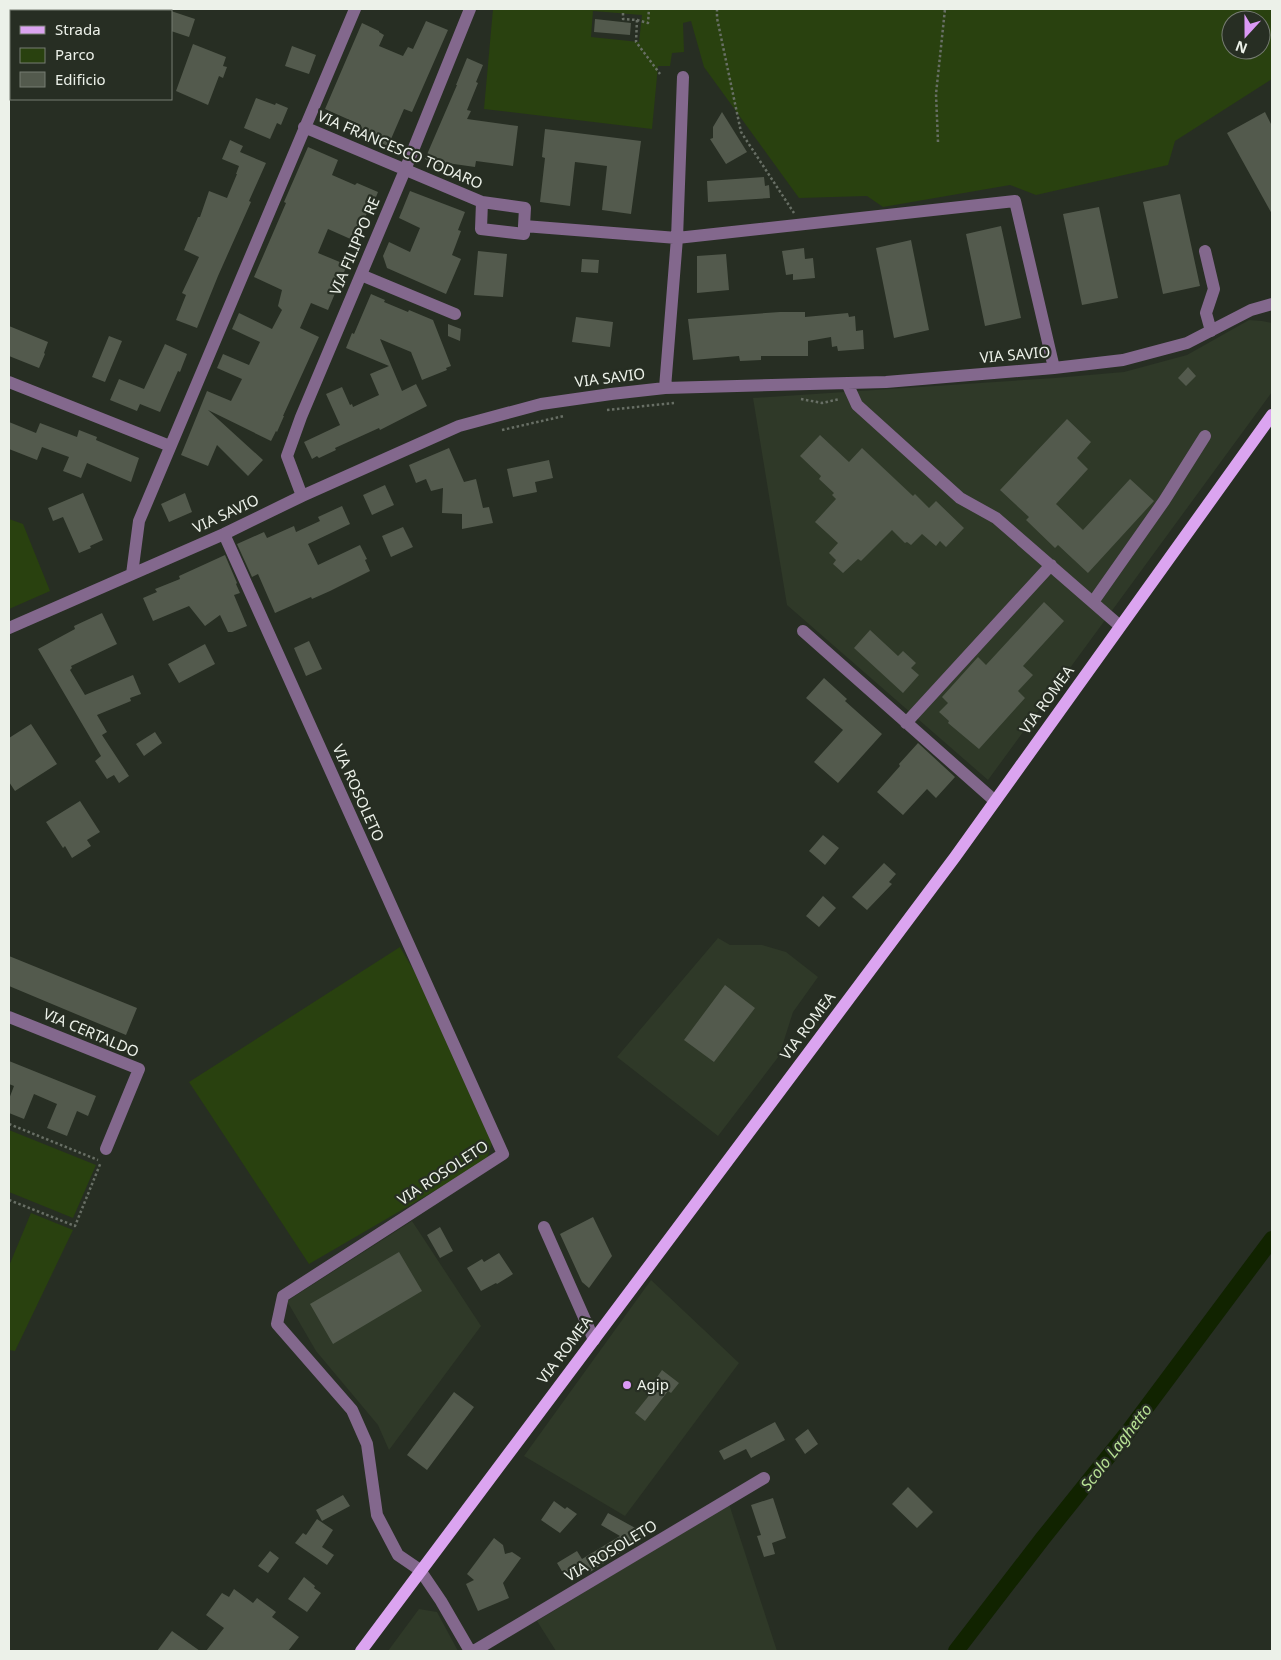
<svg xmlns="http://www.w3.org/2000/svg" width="1281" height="1660" font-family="'Noto Sans',sans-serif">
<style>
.built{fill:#2f3928}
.green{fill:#29410f;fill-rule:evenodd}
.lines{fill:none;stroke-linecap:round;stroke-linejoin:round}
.canal{stroke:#112300;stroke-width:16}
.building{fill:#535a4d}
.path{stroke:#686f65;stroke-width:2.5;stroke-dasharray:2.5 2.5;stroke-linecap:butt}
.minor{stroke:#83688d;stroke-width:12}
.major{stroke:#dba4f0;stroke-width:12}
.poi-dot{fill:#db99f5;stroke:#272e23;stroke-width:2}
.labels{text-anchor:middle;stroke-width:4.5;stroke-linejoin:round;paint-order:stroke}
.street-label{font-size:15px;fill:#ecf1e9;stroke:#272e23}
.poi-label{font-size:15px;fill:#ecf1e9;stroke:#272e23;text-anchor:start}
.water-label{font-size:16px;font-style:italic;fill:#b7e194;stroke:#272e23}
</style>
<rect width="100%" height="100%" fill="#272e23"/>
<path class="built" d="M1249 320 1262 321 1272 323V392L988 780 787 605 753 398 1055 378 1124 372 1187 355Z
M718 938 730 945H762L786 952 818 977 793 1012 779 1056 718 1136 617 1057Z
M412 1221 481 1326 389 1450 378 1425 316 1351 287 1301Z
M651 1280 739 1363 625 1516 524 1456Z
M729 1504 777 1651H556L537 1621Z
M419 1609 437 1612 458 1651H388Z"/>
<path class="green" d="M493 9H1272V79L1175 141 1168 165 1036 195 1010 185 883 207 867 196 799 198 704 67 691 21 683 23 684 52 672 53 670 66H658L652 129 484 109ZM593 11 642 15 639 42 591 37ZM1231 20H1261V50H1231Z
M9 519 23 524 50 591 9 609Z
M400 947 438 1012 492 1143 486 1161 309 1264 189 1082Z
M9 1130 96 1165 73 1218 9 1192Z
M31 1213 73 1230 15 1351 9 1350V1266Z"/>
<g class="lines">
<path class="canal" d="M956 1651 1043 1538 1128 1432 1272 1239"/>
</g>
<path class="building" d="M171 11 195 19 189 37 171 31Z
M595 19 631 23 630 35 594 32Z
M426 21 448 30 412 112 404 109 388 146 358 133 361 125 325 109 362 23 379 31V32L384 35 379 46 403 56 408 47 413 49Z
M193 44 226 57 223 66 227 67 223 78 219 76 208 105 176 91Z
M292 46 316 55 309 74 285 66Z
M467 58 483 65 476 82 478 83 467 110 471 111 467 119 518 126 513 166 476 161 475 167 447 163 445 168 425 159 457 85H456Z
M256 98 275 105 276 103 288 108 281 125 277 123 270 139 244 128Z
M722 112 747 152 726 164 710 139 713 138V127Z
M1265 112 1272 126V214L1227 133Z
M545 129 641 141 631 214 602 210 607 166 575 162 570 206 540 202 545 158 542 157Z
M230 140 243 146 240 152 266 163 249 201 251 202 218 276 197 328 176 320 186 295 182 293 199 257 184 250 198 217H200L209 191 227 198 237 174H236L239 166 222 159Z
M308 147 338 160 332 175 355 185 357 183 378 192 372 207 370 206 355 241 328 229 318 253 347 265 328 310 311 303 300 328 319 337 283 416H284L277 432 276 431 271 441 208 410 263 460 248 476 217 445 208 466 181 455 207 391 231 401 242 379 217 368 223 354 249 365 260 342 232 329 239 313 272 329 282 310 278 306 282 290 254 277 286 203 284 202Z
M764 177 765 186 769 185 770 198 708 202 707 181Z
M410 191 465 212 458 230 461 231 452 255 461 259 446 294 387 268 383 256 389 242 410 252 420 228 399 218Z
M1180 194 1200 286 1163 294 1143 202Z
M1099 207 1118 298 1082 305 1063 214Z
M1001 226 1021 318 985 326 966 234Z
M911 240 929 330 894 338 876 248Z
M804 248 805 259 813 258 815 278 793 280V274L786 275 782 251Z
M478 251 507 254 503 297 474 295Z
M726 254 729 290 697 293V256Z
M582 259 599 260 598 273 581 272Z
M371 294 385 300 384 302 408 312 409 310 433 320 451 366 446 368 447 370 422 380 411 352 380 339 402 391 416 384 427 406 380 430 379 428 335 448 336 450 319 458 317 456 312 459 304 442 340 425 326 394 342 387 350 405 352 404 353 407 379 395 370 374 389 366 346 348 352 333 354 334Z
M780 312H805V317L848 313 849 317 855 316 856 331 863 330 864 349 838 351 837 346 832 347 831 337 808 341V356H761V360L740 361 739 356 693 360 688 319Z
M576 317 613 322 610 347 572 342Z
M448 324 461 329 460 341 448 336Z
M9 326 48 342 44 353 45 354 39 368 9 356Z
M109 336 122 341 105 382 92 377Z
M165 344 187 354 180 372 178 371 160 412 140 404 137 411 110 400 119 379 144 389Z
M1188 367 1196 376 1186 386 1178 378Z
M1067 419 1091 442 1077 458 1088 469 1056 504 1083 530 1130 479 1154 501 1088 573 1058 545 1055 548 1026 520 1029 517 1000 490Z
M9 422 36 433 40 423 77 437 79 430 97 437 96 440 139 458 131 482 87 463 81 478 63 471 69 457 42 447 37 460 9 449Z
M820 435 849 462 862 448 913 496 915 494 929 508 936 501 964 528 946 547 940 541 936 546 922 534 911 545 907 542 905 543 892 530 861 561 858 559 843 573 833 564 836 560 829 553 838 543 815 522 836 499 832 495 834 493 819 479 821 476 800 456Z
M449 448 464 482 476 479 483 508 489 507 493 523 462 529V514L442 513 443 488 431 491 426 479 416 483 409 465Z
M549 460 553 478 535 482 537 492 513 497 507 469Z
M385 485 394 505 372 515 363 495Z
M83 493 103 540 90 546 91 548 79 553 63 517 53 521 48 508Z
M185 493 192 512 169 522 161 504Z
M342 506 350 524 308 544 318 565 360 545 367 559 365 560 370 571 330 591 312 599 311 597 275 613 258 574 252 577 237 544 264 532 267 538 294 526 296 532 320 521 318 517Z
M403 527 413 547 391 557 382 536Z
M225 555 237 583 236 584 240 593 234 595 247 626 232 632H228L220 615 205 626 189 606 153 621 143 598 157 592 155 589 180 579 179 576Z
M1044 602 1064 621 1023 666 1033 675 1018 691 1025 698 979 749 948 723 949 721 939 712 948 703 942 697 978 657 986 665Z
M102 613 117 644 71 666 72 668 70 670 85 695 133 675 141 694 130 698 131 701 97 715 107 732 102 735 129 776 119 783 114 775 107 779 95 761 101 756 38 649 75 629 74 626Z
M870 630 898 656 903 651 916 663 911 668 919 675 903 693 854 648Z
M309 641 322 669 306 676 294 648Z
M205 644 215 664 179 683 168 664Z
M824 678 847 699 845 701 882 734 838 783 814 762 843 730 806 698Z
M31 724 57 764 15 791 9 782V738Z
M155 732 162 743 144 756 136 744Z
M918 743 955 777 936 798 927 789 903 815 877 792 900 766 899 764Z
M80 801 100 832 87 840 91 846 72 858 65 846 63 848 46 822Z
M823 835 839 848 825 865 809 851Z
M884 863 896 874 889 882 892 884 867 910 852 897Z
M823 896 836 908 819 927 806 916Z
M9 956 137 1008 126 1035 9 986Z
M725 985 755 1008 714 1062 684 1040Z
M9 1061 96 1096 88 1116 77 1111 67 1136 47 1128 57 1104 34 1094 24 1119 9 1113V1099L14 1086 9 1084Z
M593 1217 612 1256 589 1288 582 1282 560 1234Z
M440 1227 453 1251 440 1258 427 1235Z
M399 1252 422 1291 333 1344 310 1304Z
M499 1253 513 1274 497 1284 496 1283 481 1291 467 1268 482 1259 484 1262Z
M662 1370 679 1383 671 1393 668 1391 645 1421 635 1413 659 1383 655 1380Z
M454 1392 474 1407 427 1470 407 1455Z
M775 1422 785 1440 751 1458 746 1449 724 1460 719 1451Z
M808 1429 818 1444 805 1454 795 1439Z
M908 1487 933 1512 917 1528 892 1504Z
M343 1495 350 1506 322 1521 316 1510Z
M773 1498 786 1538 772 1543 775 1554 764 1557 757 1536 761 1535 751 1505Z
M554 1501 565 1509 567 1507 577 1514 560 1533 541 1520Z
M608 1513 648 1535 590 1572 584 1563 586 1567 566 1578 557 1563 577 1551 582 1559 620 1536 601 1525Z
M317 1519 333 1530 322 1547 334 1555 327 1565 295 1543 303 1533 306 1535Z
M494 1538 503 1545 505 1554 512 1552 521 1558 503 1583 509 1598 478 1611 466 1584 474 1580 467 1574Z
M270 1551 279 1558 268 1573 258 1566Z
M304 1577 315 1586 314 1588 321 1593 307 1612 288 1599Z
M234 1589 253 1603 257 1598 276 1612 272 1617 299 1637 288 1651H206L224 1628 206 1615 222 1593 229 1597Z
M172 1631 200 1651H157Z"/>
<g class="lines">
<path class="path" d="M717 9V18L741 132 794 213
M623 13V19L637 20 636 42 660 74
M637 20 648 23 649 9
M938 142 936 94 945 9
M801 399 822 403 840 399
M607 410 674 403
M502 430 564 416
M9 1124 98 1160
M9 1200 75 1226 101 1162"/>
<path class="minor" d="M304 127 482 202
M524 226V234L481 229 482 202 525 208 524 226 677 238 1015 201 1054 368
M1205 251 1214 289 1206 313 1211 331
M361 275 455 314
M9 382 170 446
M847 383 857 405 960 498 996 518 1120 626
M665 388 677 238 683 77
M302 496 287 456 301 417 405 170 470 9
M224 534 503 1154 283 1296 277 1324 352 1410 367 1444 377 1515 398 1555 420 1570 441 1601 470 1651
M132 574 139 521 355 9
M1093 602 1164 501 1205 436
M9 628 224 534 302 496 459 426 541 404 611 394 665 388 886 382 1054 368 1123 360 1187 343 1251 310 1272 304
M803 631 995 801
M906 723 1051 565
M9 1017 139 1069 106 1149
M544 1227 594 1340
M474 1651 764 1478"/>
<path class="major" d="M361 1651 955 857 1272 415"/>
</g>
<circle class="poi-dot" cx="627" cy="1385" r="5"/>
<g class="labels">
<g class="street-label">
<text transform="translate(400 150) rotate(23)" y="5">VIA FRANCESCO TODARO</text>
<text transform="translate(355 246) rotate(-67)" y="5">VIA FILIPPO RE</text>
<text transform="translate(1015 355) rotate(-5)" y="5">VIA SAVIO</text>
<text transform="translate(610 378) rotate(-7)" y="5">VIA SAVIO</text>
<text transform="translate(226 514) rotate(-25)" y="5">VIA SAVIO</text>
<text transform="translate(1047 700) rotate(-54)" y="5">VIA ROMEA</text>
<text transform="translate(358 793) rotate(66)" y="5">VIA ROSOLETO</text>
<text transform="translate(808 1026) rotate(-53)" y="5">VIA ROMEA</text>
<text transform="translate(91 1033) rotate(23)" y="5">VIA CERTALDO</text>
<text transform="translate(443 1173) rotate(-33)" y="5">VIA ROSOLETO</text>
<text transform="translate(565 1350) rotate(-53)" y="5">VIA ROMEA</text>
<text transform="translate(611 1551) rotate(-31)" y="5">VIA ROSOLETO</text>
</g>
<g class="poi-label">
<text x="637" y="1390">Agip</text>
</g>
<g class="water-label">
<text transform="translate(1116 1447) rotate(-52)" y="6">Scolo Laghetto</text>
</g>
</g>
<rect width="1281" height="1660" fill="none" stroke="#ecf1e9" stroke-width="20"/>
<rect x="10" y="10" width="162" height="90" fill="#272e23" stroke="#767c72"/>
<rect x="20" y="26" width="25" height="8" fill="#dba4f0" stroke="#767c72"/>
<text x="55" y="35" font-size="15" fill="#ecf1e9">Strada</text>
<rect x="20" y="48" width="25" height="15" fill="#29410f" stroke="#767c72"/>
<text x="55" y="60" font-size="15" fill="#ecf1e9">Parco</text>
<rect x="20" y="72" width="25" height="15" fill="#535a4d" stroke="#767c72"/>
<text x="55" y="85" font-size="15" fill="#ecf1e9">Edificio</text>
<g transform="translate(1246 35) rotate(201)"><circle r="24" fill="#272e23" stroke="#767c72"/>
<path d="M0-4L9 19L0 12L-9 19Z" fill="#db99f5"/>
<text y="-8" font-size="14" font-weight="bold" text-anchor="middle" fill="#ecf1e9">N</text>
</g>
</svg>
